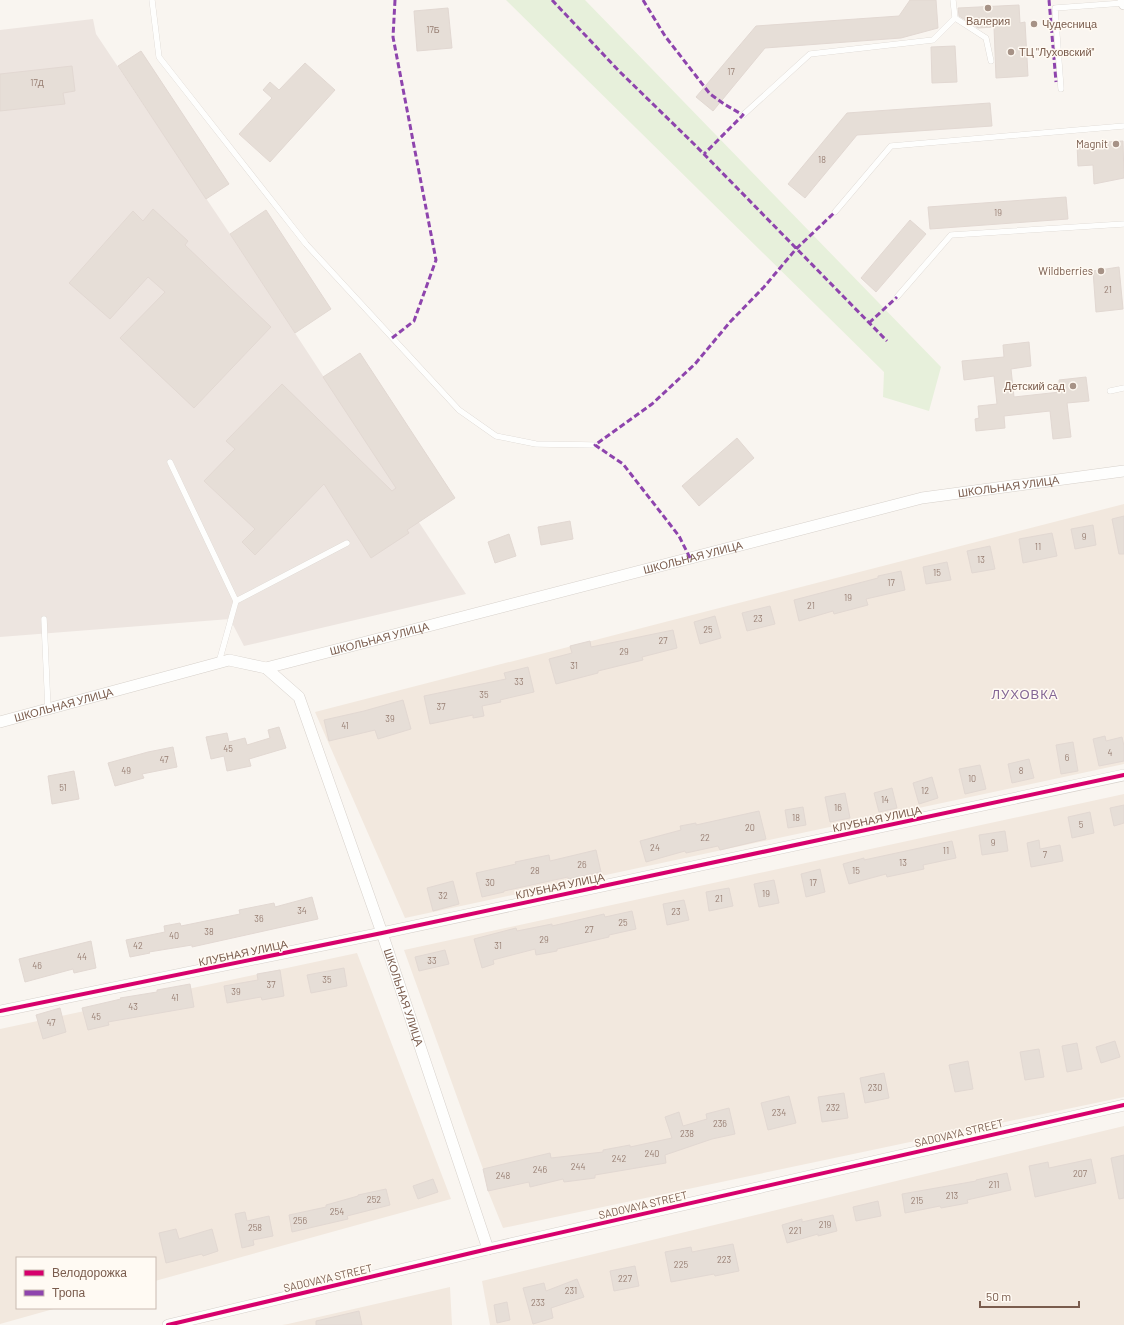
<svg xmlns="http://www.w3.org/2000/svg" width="1124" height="1325" font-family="Barlow,sans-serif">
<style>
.residential{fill:#f2e8de}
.industrial{fill:#ede5e0}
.green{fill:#e7f0db}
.building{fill:#e6ded7;stroke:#e2d8d2}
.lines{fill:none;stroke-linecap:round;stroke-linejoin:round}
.service-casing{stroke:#d7d1cb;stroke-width:6}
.minor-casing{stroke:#d7d1cb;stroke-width:12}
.service{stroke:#fefefd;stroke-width:5.5}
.minor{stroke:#fefefd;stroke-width:11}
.quiet{stroke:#8e44ad;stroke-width:3;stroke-dasharray:6 3;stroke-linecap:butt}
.cycleway-casing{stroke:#fffaf3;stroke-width:6}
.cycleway{stroke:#d6006c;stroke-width:4}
.poi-dot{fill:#a69286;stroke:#fffaf3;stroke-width:1.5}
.labels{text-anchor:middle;stroke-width:3;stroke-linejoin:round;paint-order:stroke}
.number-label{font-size:9px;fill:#977e72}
.poi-label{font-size:11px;fill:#7a5c4d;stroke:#fffaf3;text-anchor:end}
.street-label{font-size:11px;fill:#7a5c4d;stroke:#fffaf3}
.quarter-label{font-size:13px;letter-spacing:1px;fill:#846695;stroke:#fffaf3}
</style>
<rect width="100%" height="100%" fill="#f9f5f0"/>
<path class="residential" d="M1124 504V764L405 918 315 712Z
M1124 794V1097L503 1228 488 1191 483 1169 404 950Z
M357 953 451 1199 155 1281V1258H17V1308H57L0 1324V1029Z
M1124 1126V1325H490L482 1281Z
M450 1287 452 1325H282L288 1324Z"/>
<path class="industrial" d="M93 19 96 34 230 234 466 594 244 646 230 619 0 637V30Z"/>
<path class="green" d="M506 0H585L941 367 929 411 883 397 884 372Z"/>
<path class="building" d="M910 0H936L938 28 901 38 765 48 713 111 696 97 756 26 899 16Z
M1019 5 1020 23 1025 22 1028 76 996 78 994 27 978 28 959 16 958 8Z
M448 8 452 48 417 51 414 11Z
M955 46 957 82 932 83 931 47Z
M141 51 229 184 206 199 118 66Z
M305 63 335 90 270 162 239 134 272 98 263 90 270 82 279 90Z
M72 66 75 91 63 93 65 104 0 111V74Z
M990 103 992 126 857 135 805 198 788 184 847 113Z
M1123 141 1124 178 1094 184 1093 165 1078 166 1077 144Z
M1066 197 1068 219 930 229 928 207Z
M153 209 188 241 185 245 271 327 194 408 120 338 165 292 148 277 110 319 69 283 133 211 143 221Z
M266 210 331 309 295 333 230 234Z
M910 220 926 234 876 292 861 278Z
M1119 267 1123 309 1096 312 1093 271Z
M1029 342 1031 366 1011 369 1014 397 1060 392 1059 380 1086 377 1089 401 1067 403 1071 437 1053 439 1050 411 1004 416 1005 428 976 431 975 419 979 418 978 406 997 404 994 376 964 380 962 361 1004 357 1003 345Z
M360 353 455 498 407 530 409 533 371 558 324 484 255 555 242 542 255 529 204 481 235 449 226 441 282 384 392 491 396 488 323 377Z
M737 438 754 458 699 506 682 486Z
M1124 516V554H1119L1112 519Z
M570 521 573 539 541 545 538 527Z
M1093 525 1096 545 1075 549 1071 529Z
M1052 533 1057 556 1023 563 1019 539Z
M509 534 516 556 495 563 488 542Z
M990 546 995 569 972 573 967 551Z
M947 562 951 580 926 584 923 567Z
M901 571 905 590 866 599 868 605 834 614 833 611 799 621 794 600 878 578V576Z
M770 606 775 624 747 631 742 613Z
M715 616 721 638 700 644 694 622Z
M673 630 677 648 642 657 643 660 598 671V673L556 684 549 659 572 653 570 646 590 641 591 647Z
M528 667 534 692 500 700 501 702 482 706 484 716 473 718V715L430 724 424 696 506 679 504 673Z
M403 700 411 729 378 739 375 730 329 741 324 720 364 711Z
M279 727 286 748 249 759 251 766 227 771 224 756 211 759 206 737 227 733 229 742 245 738 247 745 270 738 268 730Z
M1105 736 1106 741 1122 737 1124 746V761L1099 766 1093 739Z
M1073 742 1078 771 1061 774 1056 745Z
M173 747 177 767 142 774 144 778 115 786 108 763 148 752Z
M1029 759 1034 778 1012 783 1008 764Z
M980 765 986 789 965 794 959 769Z
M74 771 79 799 52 804 48 776Z
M932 777 938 798 919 804 913 783Z
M892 788 897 808 879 812 874 793Z
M845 793 850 818 830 822 825 797Z
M1124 805V823L1114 826 1110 808Z
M803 807 806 825 788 828 785 810Z
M759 811 766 839 720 850 718 846 686 853 685 851 646 862 640 841 681 830 680 826 696 823V825Z
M1090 812 1094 833 1072 838 1068 817Z
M1005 831 1008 851 982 855 979 835Z
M1039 840 1040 849 1060 845 1063 861 1031 867 1027 843Z
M952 841 956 858 923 865 924 869 887 877 886 874 849 884 843 864 864 858V860Z
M596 850 601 872 568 879V877L504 891V892L482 897 476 873 516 864 515 862 549 855 550 861Z
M820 869 825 892 806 897 801 874Z
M774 880 779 903 759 907 754 884Z
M453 881 459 904 433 911 427 888Z
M729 888 733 906 709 911 706 892Z
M312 897 318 919 192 947V945L149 952 150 953 130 957 126 940 165 932 164 926 180 923 181 926 240 914 239 910 274 903 275 907Z
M684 900 689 920 667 925 663 904Z
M632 911 636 929 609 935V937L557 949V951L536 955 535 949 493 960 494 964 482 968 474 939 516 928 517 931 552 924V926L604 914 605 917Z
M91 941 96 968 74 973 73 969 25 982 19 959Z
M445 950 449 964 419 971 415 957Z
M344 968 347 986 311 993 307 975Z
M280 970 284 996 262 1000 261 997 227 1003 224 986 258 980 257 974Z
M190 984 194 1007 108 1022 109 1025 88 1030 82 1008 121 999 120 998 157 992V990Z
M60 1008 66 1032 43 1039 36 1015Z
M1115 1041 1120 1057 1101 1063 1096 1047Z
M1077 1043 1082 1069 1067 1072 1062 1046Z
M1039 1049 1044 1077 1025 1080 1020 1052Z
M968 1061 973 1089 955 1092 949 1065Z
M884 1073 889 1098 865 1103 860 1078Z
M844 1093 848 1118 822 1122 818 1097Z
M789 1096 796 1123 768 1130 761 1103Z
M729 1108 735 1134 712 1139 665 1155 666 1163 595 1175V1178L564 1182 563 1179 530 1187 529 1182 488 1191 483 1169 550 1153 551 1158 603 1152V1150L630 1145V1147L672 1138 665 1117 679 1112 683 1126 707 1119 706 1114Z
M1124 1155V1198L1119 1199 1111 1158Z
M1091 1159 1096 1183 1035 1197 1029 1166 1048 1162 1049 1168Z
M1007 1173 1011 1190 967 1200 968 1203 941 1208 940 1206 905 1213 902 1194 976 1181V1180Z
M433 1179 438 1192 418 1199 413 1186Z
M386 1189 390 1205 347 1216 348 1219 292 1232 289 1215 326 1207V1205L358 1196V1195Z
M878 1201 881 1216 856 1221 853 1207Z
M245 1212 247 1221 269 1216 273 1236 253 1240 254 1245 242 1248 235 1214Z
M833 1215 837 1231 818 1236V1234L787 1243 782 1225 802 1219V1222Z
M176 1229 179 1239 212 1229 218 1251 203 1256 202 1254 166 1263 159 1233Z
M733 1244 739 1271 715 1276 714 1274 671 1282 665 1252 691 1247 692 1252Z
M635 1266 639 1286 614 1291 610 1271Z
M577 1279 584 1297 551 1308 553 1318 533 1324 523 1288 544 1283 546 1291Z
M507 1302 510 1320 497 1323 494 1305Z
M359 1311 362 1325H316V1321Z"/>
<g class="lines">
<defs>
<path id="service" d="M152 0 159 57 306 244 459 410 496 436 536 444 595 445
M953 0 955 18
M1061 89 1055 8 1124 3
M743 115 810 54 933 40 955 18 986 38 991 61
M835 212 891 146 1124 126
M897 297 951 235 1124 224
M1110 391 1124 388
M170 462 236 601
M44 619 48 709
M219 662 236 601 347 543"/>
<g id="minor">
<path d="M1123 0 1124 4"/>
<path id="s1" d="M266 668 922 498 1124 471"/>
<path id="s2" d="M0 722 229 660 266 668 299 697 382 933 488 1249"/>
<path d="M0 1011 382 933 1124 775"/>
<path d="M168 1325 488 1249 1124 1105"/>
</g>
</defs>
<use href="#service" class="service-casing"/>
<use href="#minor" class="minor-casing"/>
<use href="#service" class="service"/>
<use href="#minor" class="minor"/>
<path class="quiet" d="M552 0 619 71 695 145 887 341
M643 0 665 36 710 94 724 104 743 115 704 154
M1049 0 1056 82
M869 323 897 297
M392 338 414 321 436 260 393 37 395 0
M690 558 679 536 623 464 595 445 652 404 695 364 730 322 764 287 796 249 835 212"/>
<defs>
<path id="cycleway" d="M0 1011 382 933 1124 775
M168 1325 488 1249 1124 1105"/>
</defs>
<use href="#cycleway" class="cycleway-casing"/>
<use href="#cycleway" class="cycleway"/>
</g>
<g class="poi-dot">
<circle cx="988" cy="8" r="4"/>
<circle cx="1034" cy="24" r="4"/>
<circle cx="1011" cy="52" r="4"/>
<circle cx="1116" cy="144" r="4"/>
<circle cx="1101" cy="271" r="4"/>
<circle cx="1073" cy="386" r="4"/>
</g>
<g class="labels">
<g class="number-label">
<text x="433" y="33">17Б</text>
<text x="731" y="75">17</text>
<text x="37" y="86">17Д</text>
<text x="822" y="163">18</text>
<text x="998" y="216">19</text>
<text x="1108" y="293">21</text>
<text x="1084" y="540">9</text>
<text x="1038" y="550">11</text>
<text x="981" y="563">13</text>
<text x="937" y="576">15</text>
<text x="891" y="586">17</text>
<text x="848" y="601">19</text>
<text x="811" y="609">21</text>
<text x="758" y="622">23</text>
<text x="708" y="633">25</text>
<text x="663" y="644">27</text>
<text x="624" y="655">29</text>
<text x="574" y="669">31</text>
<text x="519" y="685">33</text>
<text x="484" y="698">35</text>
<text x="441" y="710">37</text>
<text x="390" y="722">39</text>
<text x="345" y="729">41</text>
<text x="228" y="752">45</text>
<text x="1110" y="756">4</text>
<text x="1067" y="761">6</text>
<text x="164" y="763">47</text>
<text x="126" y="774">49</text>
<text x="1021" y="774">8</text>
<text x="972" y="782">10</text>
<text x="63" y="791">51</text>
<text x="925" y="794">12</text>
<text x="885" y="803">14</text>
<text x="838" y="811">16</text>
<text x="796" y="821">18</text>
<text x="1081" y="828">5</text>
<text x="750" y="831">20</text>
<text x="705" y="841">22</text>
<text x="993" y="846">9</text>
<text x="655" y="851">24</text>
<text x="946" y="854">11</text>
<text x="1045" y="858">7</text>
<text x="903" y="866">13</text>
<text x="582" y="868">26</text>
<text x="535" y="874">28</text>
<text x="856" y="874">15</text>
<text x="490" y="886">30</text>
<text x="813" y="886">17</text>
<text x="766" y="897">19</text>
<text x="443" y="899">32</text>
<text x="719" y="902">21</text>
<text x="302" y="914">34</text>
<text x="676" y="915">23</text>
<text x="259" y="922">36</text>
<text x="623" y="926">25</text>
<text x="589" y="933">27</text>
<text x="209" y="935">38</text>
<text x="174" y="939">40</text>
<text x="544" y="943">29</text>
<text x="138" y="949">42</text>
<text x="498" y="949">31</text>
<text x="82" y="960">44</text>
<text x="432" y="964">33</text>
<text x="37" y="969">46</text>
<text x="327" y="983">35</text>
<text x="271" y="988">37</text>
<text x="236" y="995">39</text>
<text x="175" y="1001">41</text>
<text x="133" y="1010">43</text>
<text x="96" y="1020">45</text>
<text x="51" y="1026">47</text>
<text x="875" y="1091">230</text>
<text x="833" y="1111">232</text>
<text x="779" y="1116">234</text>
<text x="720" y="1127">236</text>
<text x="687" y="1137">238</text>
<text x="652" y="1157">240</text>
<text x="619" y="1162">242</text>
<text x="578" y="1170">244</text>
<text x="540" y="1173">246</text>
<text x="1080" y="1177">207</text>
<text x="503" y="1179">248</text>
<text x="994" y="1188">211</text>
<text x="952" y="1199">213</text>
<text x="374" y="1203">252</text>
<text x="917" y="1204">215</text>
<text x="337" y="1215">254</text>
<text x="300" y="1224">256</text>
<text x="825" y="1228">219</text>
<text x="255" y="1231">258</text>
<text x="795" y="1234">221</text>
<text x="724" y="1263">223</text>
<text x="681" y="1268">225</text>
<text x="625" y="1282">227</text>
<text x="571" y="1294">231</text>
<text x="538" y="1306">233</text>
</g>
<g class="poi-label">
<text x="988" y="25" text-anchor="middle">Валерия</text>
<text x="1042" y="28" text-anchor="start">Чудесница</text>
<text x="1019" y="56" text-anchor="start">ТЦ "Луховский"</text>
<text x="1108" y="148">Magnit</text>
<text x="1093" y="275">Wildberries</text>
<text x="1065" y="390">Детский сад</text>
</g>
<g class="street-label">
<text dy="4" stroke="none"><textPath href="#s1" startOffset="765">ШКОЛЬНАЯ УЛИЦА</textPath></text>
<text dy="4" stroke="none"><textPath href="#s1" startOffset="441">ШКОЛЬНАЯ УЛИЦА</textPath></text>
<text dy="4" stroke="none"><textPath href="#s1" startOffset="117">ШКОЛЬНАЯ УЛИЦА</textPath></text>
<text dy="4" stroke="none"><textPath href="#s2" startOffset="66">ШКОЛЬНАЯ УЛИЦА</textPath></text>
<text transform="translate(877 819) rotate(-12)" y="4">КЛУБНАЯ УЛИЦА</text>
<text transform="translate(560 886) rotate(-12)" y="4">КЛУБНАЯ УЛИЦА</text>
<text transform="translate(243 953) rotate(-12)" y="4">КЛУБНАЯ УЛИЦА</text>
<text dy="4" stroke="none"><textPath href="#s2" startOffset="637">ШКОЛЬНАЯ УЛИЦА</textPath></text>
<text transform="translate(959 1133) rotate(-13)" y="4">SADOVAYA STREET</text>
<text transform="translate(643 1205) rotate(-13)" y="4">SADOVAYA STREET</text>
<text transform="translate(328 1278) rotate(-13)" y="4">SADOVAYA STREET</text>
</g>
<g class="quarter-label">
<text x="1025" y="699">ЛУХОВКА</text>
</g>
</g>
<rect x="16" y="1257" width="140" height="52" fill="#fffaf3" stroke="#cabbb1"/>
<rect x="24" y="1270" width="20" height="6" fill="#d6006c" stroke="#cabbb1"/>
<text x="52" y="1277" font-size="12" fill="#7a5c4d">Велодорожка</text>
<rect x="24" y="1290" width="20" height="6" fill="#8e44ad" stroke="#cabbb1"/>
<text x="52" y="1297" font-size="12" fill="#7a5c4d">Тропа</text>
<path d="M980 1301v6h99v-6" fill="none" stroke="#7a5c4d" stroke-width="2"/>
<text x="986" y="1301" font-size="12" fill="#7a5c4d" stroke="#fffaf3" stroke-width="3" paint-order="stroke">50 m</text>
</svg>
